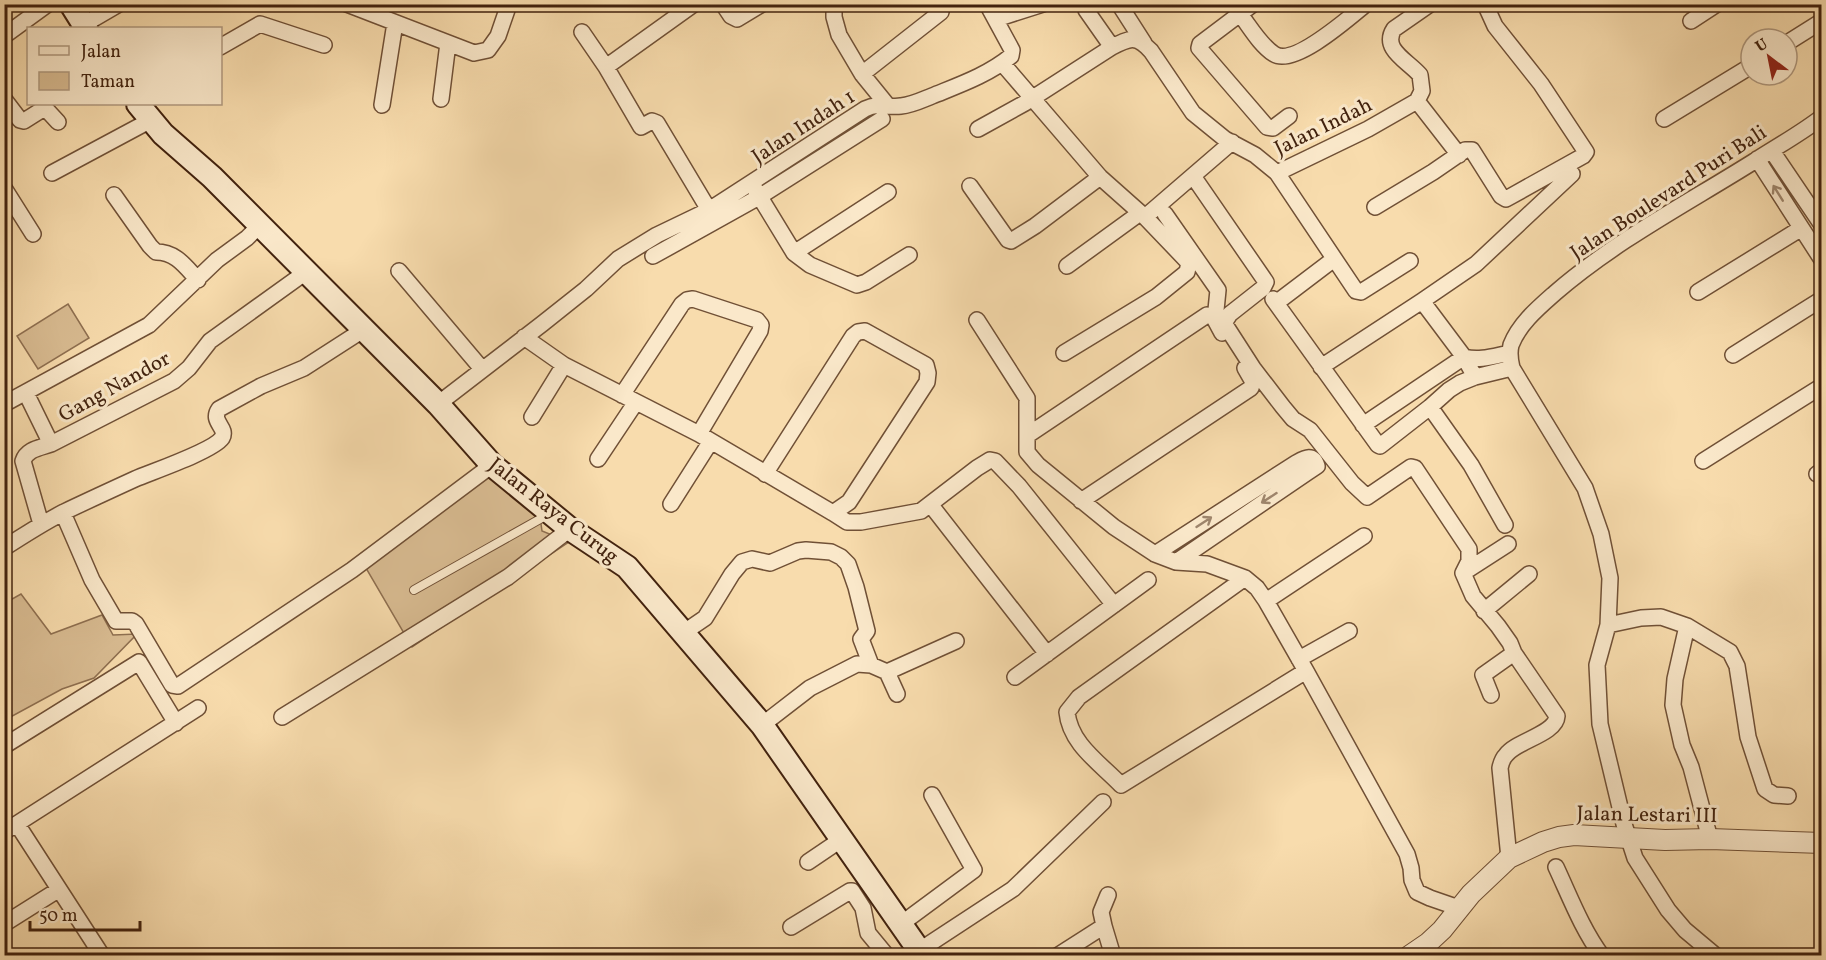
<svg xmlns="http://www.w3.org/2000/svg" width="1826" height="960" font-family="Vollkorn,serif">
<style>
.green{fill:#d9bc92;stroke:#8e6f50;stroke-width:1.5}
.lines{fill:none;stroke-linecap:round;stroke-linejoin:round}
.service-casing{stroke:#705036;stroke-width:10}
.minor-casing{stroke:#705036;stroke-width:18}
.tertiary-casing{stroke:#705036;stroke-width:22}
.secondary-casing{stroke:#42220e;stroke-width:26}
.service{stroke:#fae8ca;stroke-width:8}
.minor{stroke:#fae8ca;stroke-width:15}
.tertiary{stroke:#fae8ca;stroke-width:20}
.secondary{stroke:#fae8ca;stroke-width:22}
.oneway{stroke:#9e856c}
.labels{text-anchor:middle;stroke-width:6;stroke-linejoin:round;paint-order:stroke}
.street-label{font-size:21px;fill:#42220e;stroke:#fae8ca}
</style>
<rect width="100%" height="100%" fill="#f8dcad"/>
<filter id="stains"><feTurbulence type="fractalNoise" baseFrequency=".00333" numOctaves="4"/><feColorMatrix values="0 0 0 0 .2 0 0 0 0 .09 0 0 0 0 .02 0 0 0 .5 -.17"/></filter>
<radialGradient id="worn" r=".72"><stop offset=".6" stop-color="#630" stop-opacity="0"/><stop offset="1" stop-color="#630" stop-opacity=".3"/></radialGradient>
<path class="green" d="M68 304 89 338 38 369 17 336Z
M498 462 538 502 542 531 569 542 412 647 363 563Z
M21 594 51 634 102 615 113 635 137 634 94 678 62 689 5 720V603Z"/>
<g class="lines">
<defs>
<path id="service" d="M414 590 549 514"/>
<path id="minor" d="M347 4 474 53 488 50 498 36 509 4
M723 4 731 16 737 19 762 4
M834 4V17L839 35 862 74 888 106
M1119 4 1144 43
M1253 4 1200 44 1199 48 1267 127 1273 128 1289 116
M1086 10 1112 47
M1240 14C1250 27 1260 45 1274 54 1294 67 1350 17 1366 4
M996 19 1043 4
M1691 21 1717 4
M83 25 119 4
M582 32 606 67 641 127 652 121 657 123 709 210
M4 36 48 4
M1787 43 1822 21
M220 47 260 24 324 45
M1002 63 1100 177 1145 217 1189 263 1187 272 1156 297 1064 353
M606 67 694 4
M862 74 941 12
M4 99 20 120 24 121 43 109H46L58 122
M441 99 448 43
M1417 101 1459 155
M382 105 395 23
M1664 119 1751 66
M978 129 1025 103 1112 47C1130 38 1136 35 1151 51L1193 113 1225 139 1255 155 1277 173 1356 291 1361 292 1410 261
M1772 151 1822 225
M1757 159 1822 260
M52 173 151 120
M1277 173 1368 129 1417 101 1422 91 1420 75C1408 61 1381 49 1394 29L1430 4
M1193 176 1266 282 1263 288 1230 314 1224 323 1253 368 1283 407 1293 419 1310 430 1352 483 1367 497 1411 467 1415 468 1469 549V561L1463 573
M970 186 1008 240 1011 241 1035 226 1100 177
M4 188 33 234
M755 189 794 253 888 192
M114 195 150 246 156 252C176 252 185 266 198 280
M1375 207 1433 172 1465 150H1472L1501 196 1506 199 1583 156 1586 152 1541 84 1495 26 1485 4
M1165 214 1218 290 1215 320 1222 333
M1145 217 1232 142
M794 253 810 265 857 285 866 282 909 255
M653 256 759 197 882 119
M1067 266 1140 213
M399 271 482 369
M1698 292 1800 229
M1273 299 1378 445 1380 446 1430 407 1449 390 1460 383 1475 377 1512 368
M1280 300 1334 259
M1422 301 1464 357C1480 361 1494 356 1510 353
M977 320 1027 398V452L1038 465 1114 527 1155 554 1176 562 1207 564 1245 578 1257 588 1266 601 1306 671 1407 854 1411 868 1412 880 1417 892 1430 898 1459 908
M524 337 564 365 699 434 760 331 761 325 757 320 693 299 687 300 682 304 622 395
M1733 355 1822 299
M1321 367 1422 301 1476 264 1572 174
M26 393 51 444
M4 404 149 325 217 260 247 238 260 225
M438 404 542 324 586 289 618 259 657 235 709 210 865 109C880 102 887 108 901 106 912 105 922 100 932 96 959 85 988 75 1011 56L1012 50 987 4
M1430 407 1471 465 1505 525
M532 417 564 365
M1363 425 1464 357 1475 377
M699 434 833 513 849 502 927 382 928 373 926 365 865 331 858 332 853 336 765 474
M1028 435 1207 315
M598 459 636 402
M1703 461 1822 386
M1817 474 1822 471
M1081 501 1251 388 1253 382 1245 368
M671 504 711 441
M930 504 1047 654
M63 513 92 580 116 621H132L136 624 172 685 178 686 352 570 492 465
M833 513 847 522H861L921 511 977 468 990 460 995 461 1019 486 1114 605
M41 524 23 461C27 449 40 448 51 444L174 381 189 368 210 341 306 272
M1508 544 1463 573 1473 596 1498 626 1510 643 1514 653 1557 716C1556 734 1516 741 1506 755 1503 758 1501 763 1500 768L1509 858
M4 548C24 535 43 523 64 512 87 501 111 490 135 479 151 472 213 451 222 438 228 427 210 422 219 409L261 386 304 368 363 330
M1155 554 1296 463C1305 458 1313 453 1317 466L1308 472 1176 562
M1245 578 1079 697 1067 712C1070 744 1100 763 1121 785L1306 671
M1266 601 1364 536
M1484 611 1529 574
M1608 625 1641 618 1661 617 1687 626 1730 652 1737 666 1748 737 1765 789 1774 795 1788 796
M1687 626 1675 679 1673 705 1682 745 1691 767 1710 839
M683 633 705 618 732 574 742 562 752 559 770 563 798 551 806 550 831 552 841 557 848 564 856 587 867 631 861 639 871 665
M1299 659 1349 631
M887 672 897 694
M1015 677 1148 580
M1491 695 1483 675 1514 653
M282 717 508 577 570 529
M762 725 810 688 857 664 871 665 887 672 956 641
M4 746 139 662 176 723
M17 824 101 954
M4 832 198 708
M808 862 842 839
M1556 867C1570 897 1582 929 1602 956
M4 924 58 890
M901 924 974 870 932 795
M1104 926 1101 912 1108 895
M791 927 850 891H852L863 908 868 933 887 956
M920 950 1013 889 1103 802
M1057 956 1104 926 1113 956
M1716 956 1685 930 1668 910 1635 858 1624 824 1600 724 1597 665 1608 625 1610 578 1601 534 1585 488 1512 368C1510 360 1509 353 1511 345 1519 324 1538 308 1555 293 1615 241 1686 204 1753 162 1776 147 1800 134 1822 117"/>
<path id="tertiary" d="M1409 956 1428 943 1442 930 1471 894 1509 858 1543 842 1559 837 1574 835 1665 840 1710 839 1822 843"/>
<path id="secondary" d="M71 4 86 28
M138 104 163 134 212 177 438 404 492 465 570 529 627 567 762 725 923 956"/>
</defs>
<use href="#service" class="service-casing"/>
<use href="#minor" class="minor-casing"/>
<use href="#tertiary" class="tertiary-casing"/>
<use href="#secondary" class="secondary-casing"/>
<use href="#service" class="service"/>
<use href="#minor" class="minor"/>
<use href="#tertiary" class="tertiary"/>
<use href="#secondary" class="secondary"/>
</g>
<defs><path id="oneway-shaft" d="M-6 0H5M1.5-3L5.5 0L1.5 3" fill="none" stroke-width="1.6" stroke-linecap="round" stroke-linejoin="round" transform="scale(1.5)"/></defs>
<g class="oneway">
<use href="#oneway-shaft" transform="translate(1778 193) rotate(-122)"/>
<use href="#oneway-shaft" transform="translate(1269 498) rotate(147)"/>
<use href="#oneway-shaft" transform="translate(1204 522) rotate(-33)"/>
</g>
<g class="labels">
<g class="street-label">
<text transform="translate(803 126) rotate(-33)" y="7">Jalan Indah 1</text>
<text transform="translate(1323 126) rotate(-26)" y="7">Jalan Indah</text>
<text transform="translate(1668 192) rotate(-33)" y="7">Jalan Boulevard Puri Bali</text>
<text transform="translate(114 386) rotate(-29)" y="7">Gang Nandor</text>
<text transform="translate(554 510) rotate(38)" y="7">Jalan Raya Curug</text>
<text transform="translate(1647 814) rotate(1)" y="7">Jalan Lestari III</text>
</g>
</g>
<rect width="1826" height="960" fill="none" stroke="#f8dcad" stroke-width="24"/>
<rect x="6" y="6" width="1814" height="948" fill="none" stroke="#42220e" stroke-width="3"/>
<rect x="12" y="12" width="1802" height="936" fill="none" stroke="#42220e" stroke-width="1.5"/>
<rect x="27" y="27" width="195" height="78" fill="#fae8ca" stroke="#b0997f" stroke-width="1.5"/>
<rect x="39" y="46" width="30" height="9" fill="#fae8ca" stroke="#b0997f" stroke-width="1.5"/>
<text x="81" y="57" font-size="18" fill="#42220e">Jalan</text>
<rect x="39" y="72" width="30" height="18" fill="#d9bc92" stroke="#b0997f" stroke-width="1.5"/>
<text x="81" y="87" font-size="18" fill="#42220e">Taman</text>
<g transform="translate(1769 57) rotate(328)"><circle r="28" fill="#fae8ca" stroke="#b0997f" stroke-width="1.5"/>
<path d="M0-4.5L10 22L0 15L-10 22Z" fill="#8f2418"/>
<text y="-9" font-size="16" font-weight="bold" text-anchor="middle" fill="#42220e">U</text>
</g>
<path d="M30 921v9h110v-9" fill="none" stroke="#42220e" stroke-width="3"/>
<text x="39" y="921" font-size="18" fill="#42220e" stroke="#fae8ca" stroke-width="4.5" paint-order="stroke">50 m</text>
<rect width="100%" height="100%" filter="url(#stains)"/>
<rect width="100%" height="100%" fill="url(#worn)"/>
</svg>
